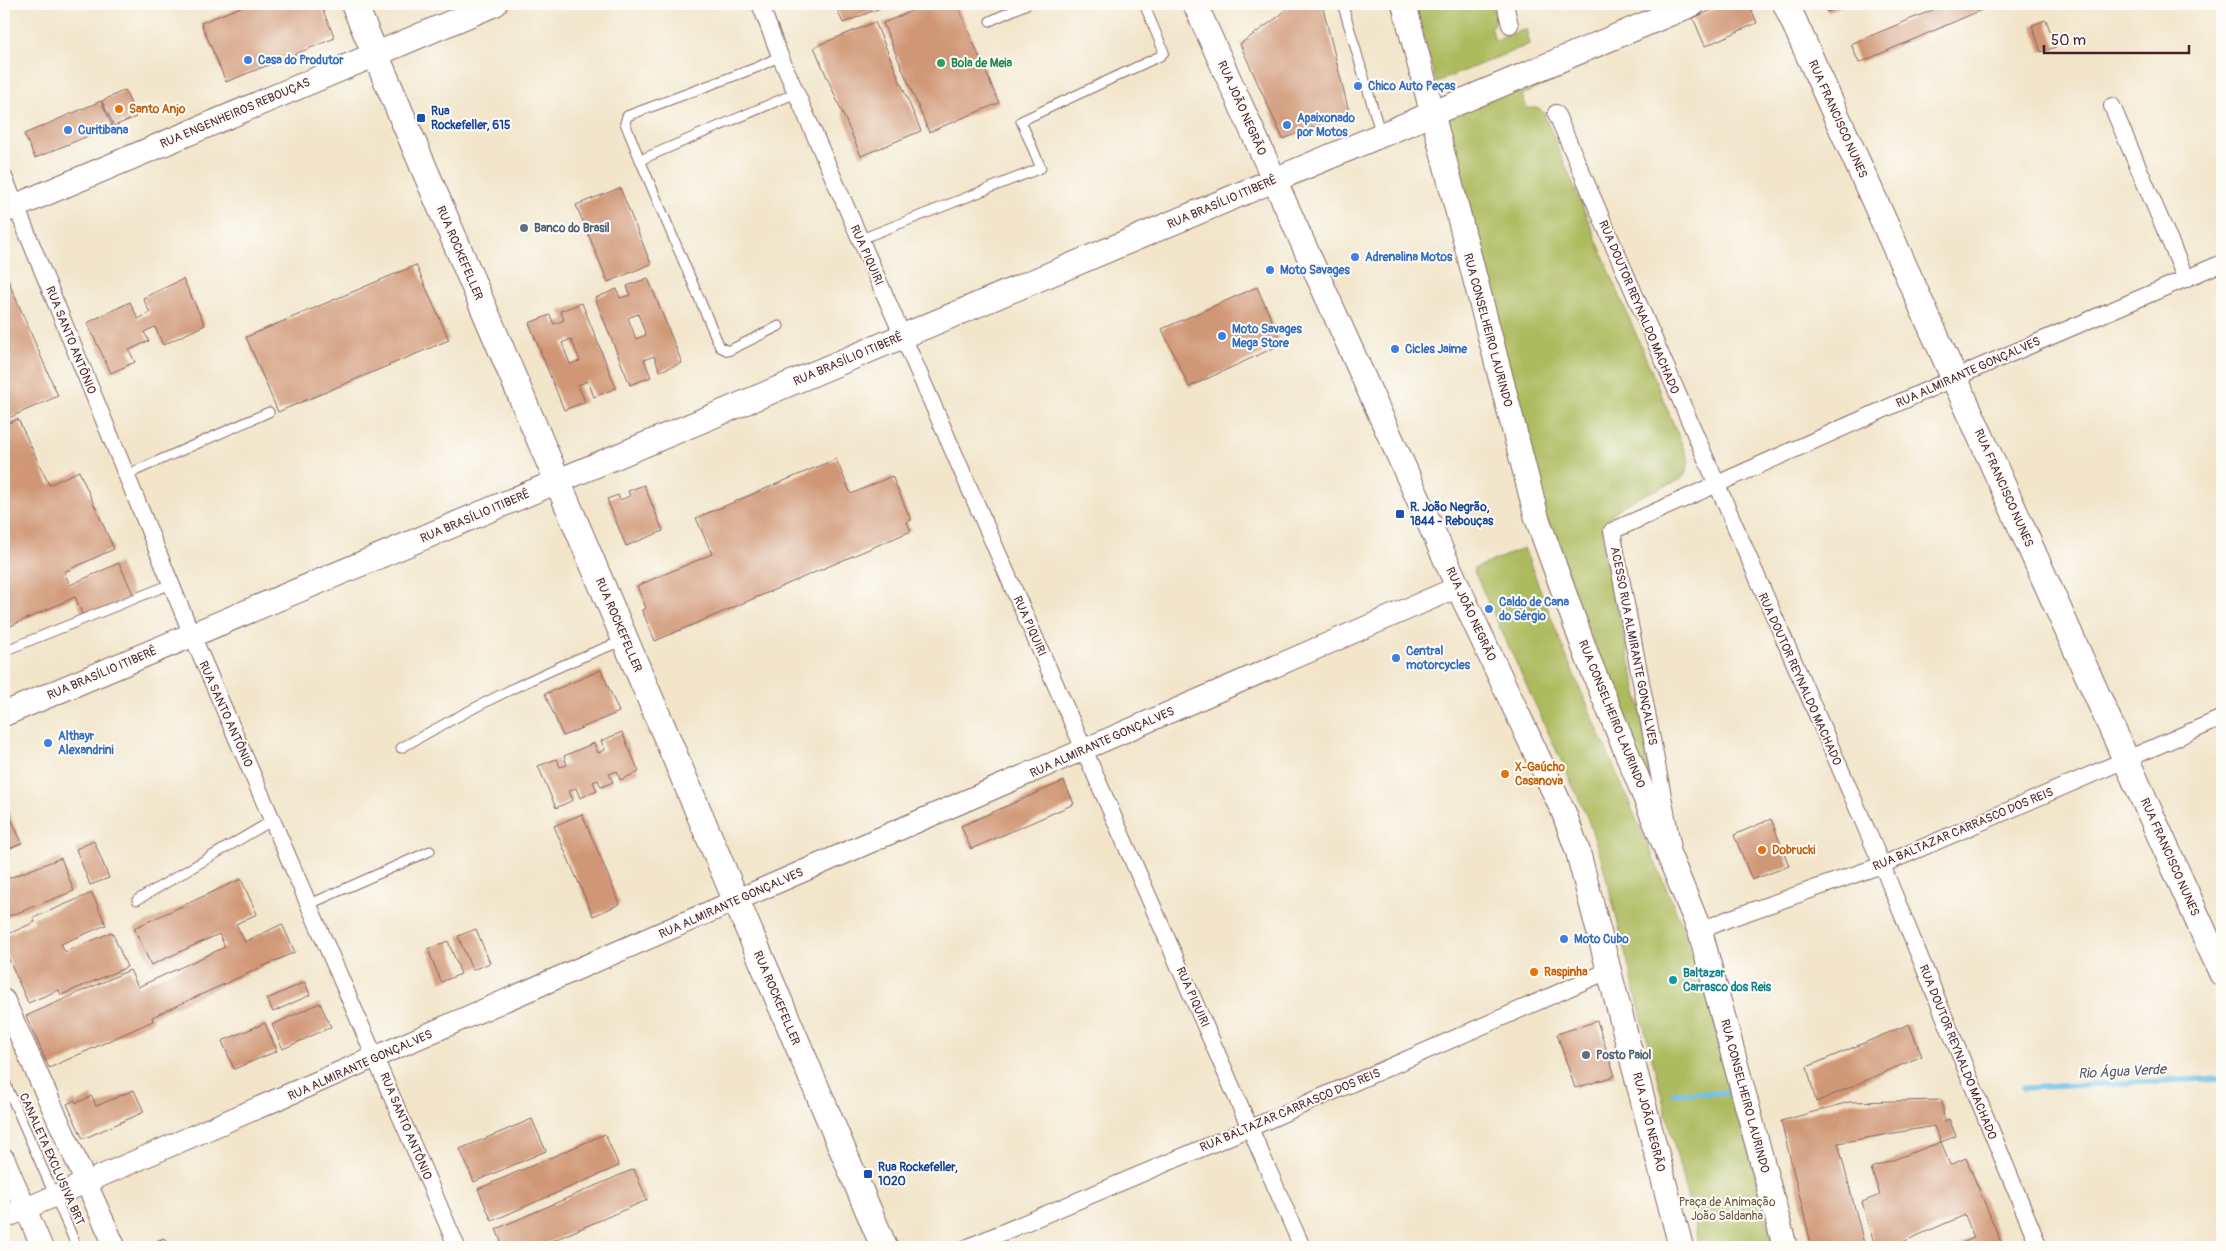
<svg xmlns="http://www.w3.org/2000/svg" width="2226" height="1251" font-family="Pangolin,sans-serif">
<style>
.green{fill:#adbb5e;stroke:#7c6d44}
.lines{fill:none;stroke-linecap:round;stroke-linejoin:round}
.stream{stroke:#6cbfe8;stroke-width:5.5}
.building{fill:#d09776;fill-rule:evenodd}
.service-casing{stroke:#856463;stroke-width:11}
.minor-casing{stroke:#856463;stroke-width:18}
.tertiary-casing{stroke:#856463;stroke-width:23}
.secondary-casing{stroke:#856463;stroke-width:26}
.primary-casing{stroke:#856463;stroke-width:28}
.service{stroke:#fff;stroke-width:9}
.minor{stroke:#fff;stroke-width:16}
.tertiary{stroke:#fff;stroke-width:21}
.secondary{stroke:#fff;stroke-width:24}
.primary{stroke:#fff;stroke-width:26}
.shop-dot{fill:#3f7fe0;stroke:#fdfcf7;stroke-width:2}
.leisure-dot{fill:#2e9e5b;stroke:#fdfcf7;stroke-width:2}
.food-dot{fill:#e8710a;stroke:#fdfcf7;stroke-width:2}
.transit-dot{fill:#1a4fb4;stroke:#fdfcf7;stroke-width:2}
.service-dot{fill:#5c6f8a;stroke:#fdfcf7;stroke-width:2}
.culture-dot{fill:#0f9aa8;stroke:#fdfcf7;stroke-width:2}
.labels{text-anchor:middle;stroke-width:4;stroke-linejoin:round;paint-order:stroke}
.shop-label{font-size:12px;font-weight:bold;fill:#366cbe;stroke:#fdfcf7;text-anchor:start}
.leisure-label{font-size:12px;font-weight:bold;fill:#27864d;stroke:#fdfcf7;text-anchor:start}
.street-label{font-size:12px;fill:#4a1f2b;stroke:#fdfcf7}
.food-label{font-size:12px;font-weight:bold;fill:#c56008;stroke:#fdfcf7;text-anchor:start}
.transit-label{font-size:12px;font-weight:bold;fill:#164399;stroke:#fdfcf7;text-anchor:start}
.service-label{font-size:12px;font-weight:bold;fill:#4e5e75;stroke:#fdfcf7;text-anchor:start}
.culture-label{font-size:12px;font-weight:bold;fill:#0d838f;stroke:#fdfcf7;text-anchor:start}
.park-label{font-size:12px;fill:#6d563d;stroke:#fdfcf7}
.water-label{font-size:14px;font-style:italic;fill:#56576d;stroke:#fdfcf7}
</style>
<rect width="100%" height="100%" fill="#fdfcf7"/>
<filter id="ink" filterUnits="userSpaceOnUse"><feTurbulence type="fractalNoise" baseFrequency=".02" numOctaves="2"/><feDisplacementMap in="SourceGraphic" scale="10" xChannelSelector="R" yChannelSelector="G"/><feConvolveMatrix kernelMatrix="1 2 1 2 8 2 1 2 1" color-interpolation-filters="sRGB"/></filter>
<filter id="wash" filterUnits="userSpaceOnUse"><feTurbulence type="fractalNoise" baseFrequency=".0096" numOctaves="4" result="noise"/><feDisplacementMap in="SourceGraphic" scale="20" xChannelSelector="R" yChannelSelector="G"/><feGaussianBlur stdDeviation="1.12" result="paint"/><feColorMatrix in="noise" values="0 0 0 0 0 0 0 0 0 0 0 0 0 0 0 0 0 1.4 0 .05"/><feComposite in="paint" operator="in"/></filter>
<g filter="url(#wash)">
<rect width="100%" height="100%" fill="#f2e5ca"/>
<path class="green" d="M1415 4H1497L1499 18 1491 27 1495 40 1526 29 1530 44 1437 82 1435 80Z
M1549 69 1553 81 1522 95 1527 108H1539L1543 112 1689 461 1685 475 1680 480C1660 489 1617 502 1607 521 1603 530 1603 538 1603 548L1641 709 1652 774 1650 778 1646 777 1543 514 1447 128 1448 119Z
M1524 548 1569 663 1681 922C1721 1028 1746 1138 1774 1247H1700L1602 861 1587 817 1473 569Z"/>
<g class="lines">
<path class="stream" d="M2023 1088 2222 1078
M1673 1093H1726"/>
</g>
<g id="blocks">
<path class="building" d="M248 4H320L335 38 226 82 201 23Z
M835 4H890L843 23Z
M928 4H957L999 103 929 132 883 23Z
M1292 4H1322L1349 112 1283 139 1240 44 1278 17Z
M1727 4H1749L1757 23 1705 46 1693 18Z
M1824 4H1846L1827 12Z
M1947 4H1984L1986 8 1859 63 1851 44Z
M2046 20 2056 47 2041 52 2032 25Z
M875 22 921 131 861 156 814 47Z
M125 90 136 117 114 126 102 101Z
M101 101 112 126 35 158 24 134Z
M620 188 651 264 608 282 576 205Z
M416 265 449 340 278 412 246 337Z
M4 271 58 396 4 420Z
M648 278 682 363 660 371 654 356 644 360 651 377 630 385 595 298 617 289 620 298 630 295 627 286ZM638 314 646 335 636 339 628 318Z
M183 279 205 325 163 345 155 327 144 332 149 341 129 350 135 362 111 373 87 323 130 302 138 319 150 313 143 298Z
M1257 287 1282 344 1189 387 1162 329Z
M582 303 616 388 594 397 588 381 578 385 585 402 564 410 529 323 550 315 554 324 564 320 560 311ZM571 339 580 361 570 364 562 343Z
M18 419 49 485 79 471 114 549 64 572 70 585 119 563 134 596 84 618 75 597 4 629V565L6 564 4 560V425Z
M836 459 851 494 892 476 911 520 907 522 911 531 655 641 642 610 646 608 637 586 712 554 696 518Z
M644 485 663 531 626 546 607 499 618 495 620 500 630 496 628 491Z
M601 670 619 712 563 736 545 694Z
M622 732 639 772 620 780 617 771 609 774 613 782 601 787 598 780 593 782 597 791 580 798 576 788 569 791 573 800 556 808 538 766 557 759 560 767 567 765 564 756 594 743 598 753 605 750 601 741Z
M1064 781 1074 804 971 849 961 826Z
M7 809 22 843 4 851V810Z
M582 814 620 904 593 916 554 826Z
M1771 819 1789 866 1752 880 1734 835Z
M94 841 109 878 90 885 76 849Z
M61 858 74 891 4 918V880Z
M241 879 257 914 236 924 245 942 282 924 295 952 152 1017 153 1021 49 1068 26 1016 130 970 138 987 225 947 219 934 151 965 134 928Z
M92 893 106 925 61 944 65 952 112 932 127 967 61 995 59 990 28 1003 4 948V936L35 922 33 918Z
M476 929 490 963 472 970 458 936Z
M448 941 461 974 441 982 428 949Z
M305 982 310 995 273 1012 267 999Z
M320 1003 331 1027 283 1049 272 1025Z
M1597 1021 1615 1076 1575 1088 1557 1034Z
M265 1023 277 1051 234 1069 222 1041Z
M1909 1024 1922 1056 1816 1102 1807 1067Z
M134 1090 144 1112 83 1139 67 1104 75 1100 76 1103 92 1096 96 1106Z
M1942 1100 1944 1121 1949 1119 1956 1136 1941 1142 1950 1165 1966 1158 2003 1247H1952L1974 1238 1965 1215 1891 1247H1875L1862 1202 1880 1195 1871 1168 1941 1142 1934 1126 1838 1143 1865 1247H1812L1781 1121 1849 1102Z
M532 1119 546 1151 474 1182 460 1149Z
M605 1134 619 1166 492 1221 478 1189Z
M634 1169 647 1200 538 1247H503L496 1229Z
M164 1238 169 1247H142Z"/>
</g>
</g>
<g filter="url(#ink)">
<use href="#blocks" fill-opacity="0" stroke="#856463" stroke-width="1"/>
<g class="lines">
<defs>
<path id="service" d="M1343 6 1381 135
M990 21 1027 4
M640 160 625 123 627 116 758 67 780 56
M861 239 1041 168 1021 121 1160 56 1164 52 1144 4
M779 326 728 351 720 347 640 160 796 93
M126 475 269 412
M4 651 171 584
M401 748C473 707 546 669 623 641
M137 900 273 820
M310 904 430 851
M4 1080 77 1247"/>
<path id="minor" d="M760 4 780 56 1302 1247
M1505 4 1510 25
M2112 106 2186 279
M1556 113 1882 865 2039 1247
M4 177 192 635 457 1247
M1672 843 1612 531 1954 378 2222 263
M1700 931 1728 919 1882 865 2222 718
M968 1247 1262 1123 1610 970"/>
<path id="tertiary" d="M4 1000 115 1247
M4 1159 42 1247
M4 1218 1458 587"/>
<path id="secondary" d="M1195 4 1458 587 1564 813 1578 852 1681 1247
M1404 4 1537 518 1587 656 1700 931 1785 1247
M4 211 495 4
M4 714 1693 4"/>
<path id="primary" d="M354 4 884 1247
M1786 4 2222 973"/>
</defs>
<use href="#service" class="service-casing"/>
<use href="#minor" class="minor-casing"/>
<use href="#tertiary" class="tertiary-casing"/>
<use href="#secondary" class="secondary-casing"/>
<use href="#primary" class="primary-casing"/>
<use href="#service" class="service"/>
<use href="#minor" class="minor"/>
<use href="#tertiary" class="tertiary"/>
<use href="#secondary" class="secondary"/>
<use href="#primary" class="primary"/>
</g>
</g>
<g class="shop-dot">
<circle cx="248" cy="60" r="5"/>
<circle cx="1358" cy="86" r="5"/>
<circle cx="1287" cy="125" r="5"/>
<circle cx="68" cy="130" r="5"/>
<circle cx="1355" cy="257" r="5"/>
<circle cx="1270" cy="270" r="5"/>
<circle cx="1222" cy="336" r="5"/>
<circle cx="1395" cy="349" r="5"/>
<circle cx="1489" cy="609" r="5"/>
<circle cx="1396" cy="658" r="5"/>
<circle cx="48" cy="743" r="5"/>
<circle cx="1564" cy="939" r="5"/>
</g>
<circle class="leisure-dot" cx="941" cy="63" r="5"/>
<g class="food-dot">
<circle cx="119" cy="109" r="5"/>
<circle cx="1505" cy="774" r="5"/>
<circle cx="1762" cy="850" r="5"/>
<circle cx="1534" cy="972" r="5"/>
</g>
<g class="transit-dot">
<rect x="416" y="113" width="10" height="10" rx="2.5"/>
<rect x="1395" y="509" width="10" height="10" rx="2.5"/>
<rect x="863" y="1169" width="10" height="10" rx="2.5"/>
</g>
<g class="service-dot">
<circle cx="524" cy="228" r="5"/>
<circle cx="1586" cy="1055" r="5"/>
</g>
<circle class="culture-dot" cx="1673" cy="980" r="5"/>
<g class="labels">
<g class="shop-label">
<text x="258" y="64">Casa do Produtor</text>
<text x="1368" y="90">Chico Auto Peças</text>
<text x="1297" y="122">Apaixonado<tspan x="1297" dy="14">por Motos</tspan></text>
<text x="78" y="134">Curitibana</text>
<text x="1365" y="261">Adrenalina Motos</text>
<text x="1280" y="274">Moto Savages</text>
<text x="1232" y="333">Moto Savages<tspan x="1232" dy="14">Mega Store</tspan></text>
<text x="1405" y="353">Cicles Jaime</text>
<text x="1499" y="606">Caldo de Cana<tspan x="1499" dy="14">do Sérgio</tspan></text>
<text x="1406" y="655">Central<tspan x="1406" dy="14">motorcycles</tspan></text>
<text x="58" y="740">Althayr<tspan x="58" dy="14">Alexandrini</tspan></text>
<text x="1574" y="943">Moto Cubo</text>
</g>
<g class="leisure-label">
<text x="951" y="67">Bola de Meia</text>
</g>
<g class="street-label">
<text transform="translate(1242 108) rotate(66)" y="4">RUA JOÃO NEGRÃO</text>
<text transform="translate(235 113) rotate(-23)" y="4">RUA ENGENHEIROS REBOUÇAS</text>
<text transform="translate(1838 119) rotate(66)" y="4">RUA FRANCISCO NUNES</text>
<text transform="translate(1222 202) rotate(-23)" y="4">RUA BRASÍLIO ITIBERÊ</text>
<text transform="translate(460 253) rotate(67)" y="4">RUA ROCKEFELLER</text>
<text transform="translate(867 255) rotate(66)" y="4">RUA PIQUIRI</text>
<text transform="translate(1639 307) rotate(67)" y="4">RUA DOUTOR REYNALDO MACHADO</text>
<text transform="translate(1488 330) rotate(75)" y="4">RUA CONSELHEIRO LAURINDO</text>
<text transform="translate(71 340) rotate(68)" y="4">RUA SANTO ANTÔNIO</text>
<text transform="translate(848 359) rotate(-23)" y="4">RUA BRASÍLIO ITIBERÊ</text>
<text transform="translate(1968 372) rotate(-24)" y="4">RUA ALMIRANTE GONÇALVES</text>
<text transform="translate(2004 488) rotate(66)" y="4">RUA FRANCISCO NUNES</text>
<text transform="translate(475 516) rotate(-23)" y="4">RUA BRASÍLIO ITIBERÊ</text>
<text transform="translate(1471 614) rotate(65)" y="4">RUA JOÃO NEGRÃO</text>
<text transform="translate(619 625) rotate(67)" y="4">RUA ROCKEFELLER</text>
<text transform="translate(1030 626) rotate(66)" y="4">RUA PIQUIRI</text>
<text transform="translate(1634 646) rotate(79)" y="4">ACESSO RUA ALMIRANTE GONÇALVES</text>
<text transform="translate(102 673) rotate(-23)" y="4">RUA BRASÍLIO ITIBERÊ</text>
<text transform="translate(1800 679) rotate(66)" y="4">RUA DOUTOR REYNALDO MACHADO</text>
<text transform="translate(226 714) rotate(66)" y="4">RUA SANTO ANTÔNIO</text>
<text transform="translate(1612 714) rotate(68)" y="4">RUA CONSELHEIRO LAURINDO</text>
<text transform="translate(1102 742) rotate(-24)" y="4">RUA ALMIRANTE GONÇALVES</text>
<text transform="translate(1963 829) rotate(-23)" y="4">RUA BALTAZAR CARRASCO DOS REIS</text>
<text transform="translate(2170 857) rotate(66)" y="4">RUA FRANCISCO NUNES</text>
<text transform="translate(731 903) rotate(-24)" y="4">RUA ALMIRANTE GONÇALVES</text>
<text transform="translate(1193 997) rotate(66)" y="4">RUA PIQUIRI</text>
<text transform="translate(777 998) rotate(67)" y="4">RUA ROCKEFELLER</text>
<text transform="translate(1958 1052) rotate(68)" y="4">RUA DOUTOR REYNALDO MACHADO</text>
<text transform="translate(360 1065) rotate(-24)" y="4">RUA ALMIRANTE GONÇALVES</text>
<text transform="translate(1745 1096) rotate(75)" y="4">RUA CONSELHEIRO LAURINDO</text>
<text transform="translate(1290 1110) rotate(-23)" y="4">RUA BALTAZAR CARRASCO DOS REIS</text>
<text transform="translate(1649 1122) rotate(76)" y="4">RUA JOÃO NEGRÃO</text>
<text transform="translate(406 1126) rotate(67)" y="4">RUA SANTO ANTÔNIO</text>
<text transform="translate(52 1159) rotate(66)" y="4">CANALETA EXCLUSIVA BRT</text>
</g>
<g class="food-label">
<text x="129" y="113">Santo Anjo</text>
<text x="1515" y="771">X-Gaúcho<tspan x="1515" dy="14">Casanova</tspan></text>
<text x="1772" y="854">Dobrucki</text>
<text x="1544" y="976">Raspinha</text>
</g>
<g class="transit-label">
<text x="431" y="115">Rua<tspan x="431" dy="14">Rockefeller, 615</tspan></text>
<text x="1410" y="511">R. João Negrão,<tspan x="1410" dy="14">1844 - Rebouças</tspan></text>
<text x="878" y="1171">Rua Rockefeller,<tspan x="878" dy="14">1020</tspan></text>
</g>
<g class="service-label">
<text x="534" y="232">Banco do Brasil</text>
<text x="1596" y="1059">Posto Paiol</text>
</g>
<g class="culture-label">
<text x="1683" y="977">Baltazar<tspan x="1683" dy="14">Carrasco dos Reis</tspan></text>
</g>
<g class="park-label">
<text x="1727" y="1206">Praça de Animação<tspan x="1727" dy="14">João Saldanha</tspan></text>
</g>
<g class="water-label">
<text transform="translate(2122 1071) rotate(-3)" y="5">Rio Água Verde</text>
</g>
</g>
<rect width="2226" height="1251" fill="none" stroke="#fdfcf7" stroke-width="20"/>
<path d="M2044 45v8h145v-8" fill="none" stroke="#4a1f2b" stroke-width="2.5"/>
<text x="2051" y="45" font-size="15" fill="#4a1f2b" stroke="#fdfcf7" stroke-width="4" paint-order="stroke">50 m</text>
</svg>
